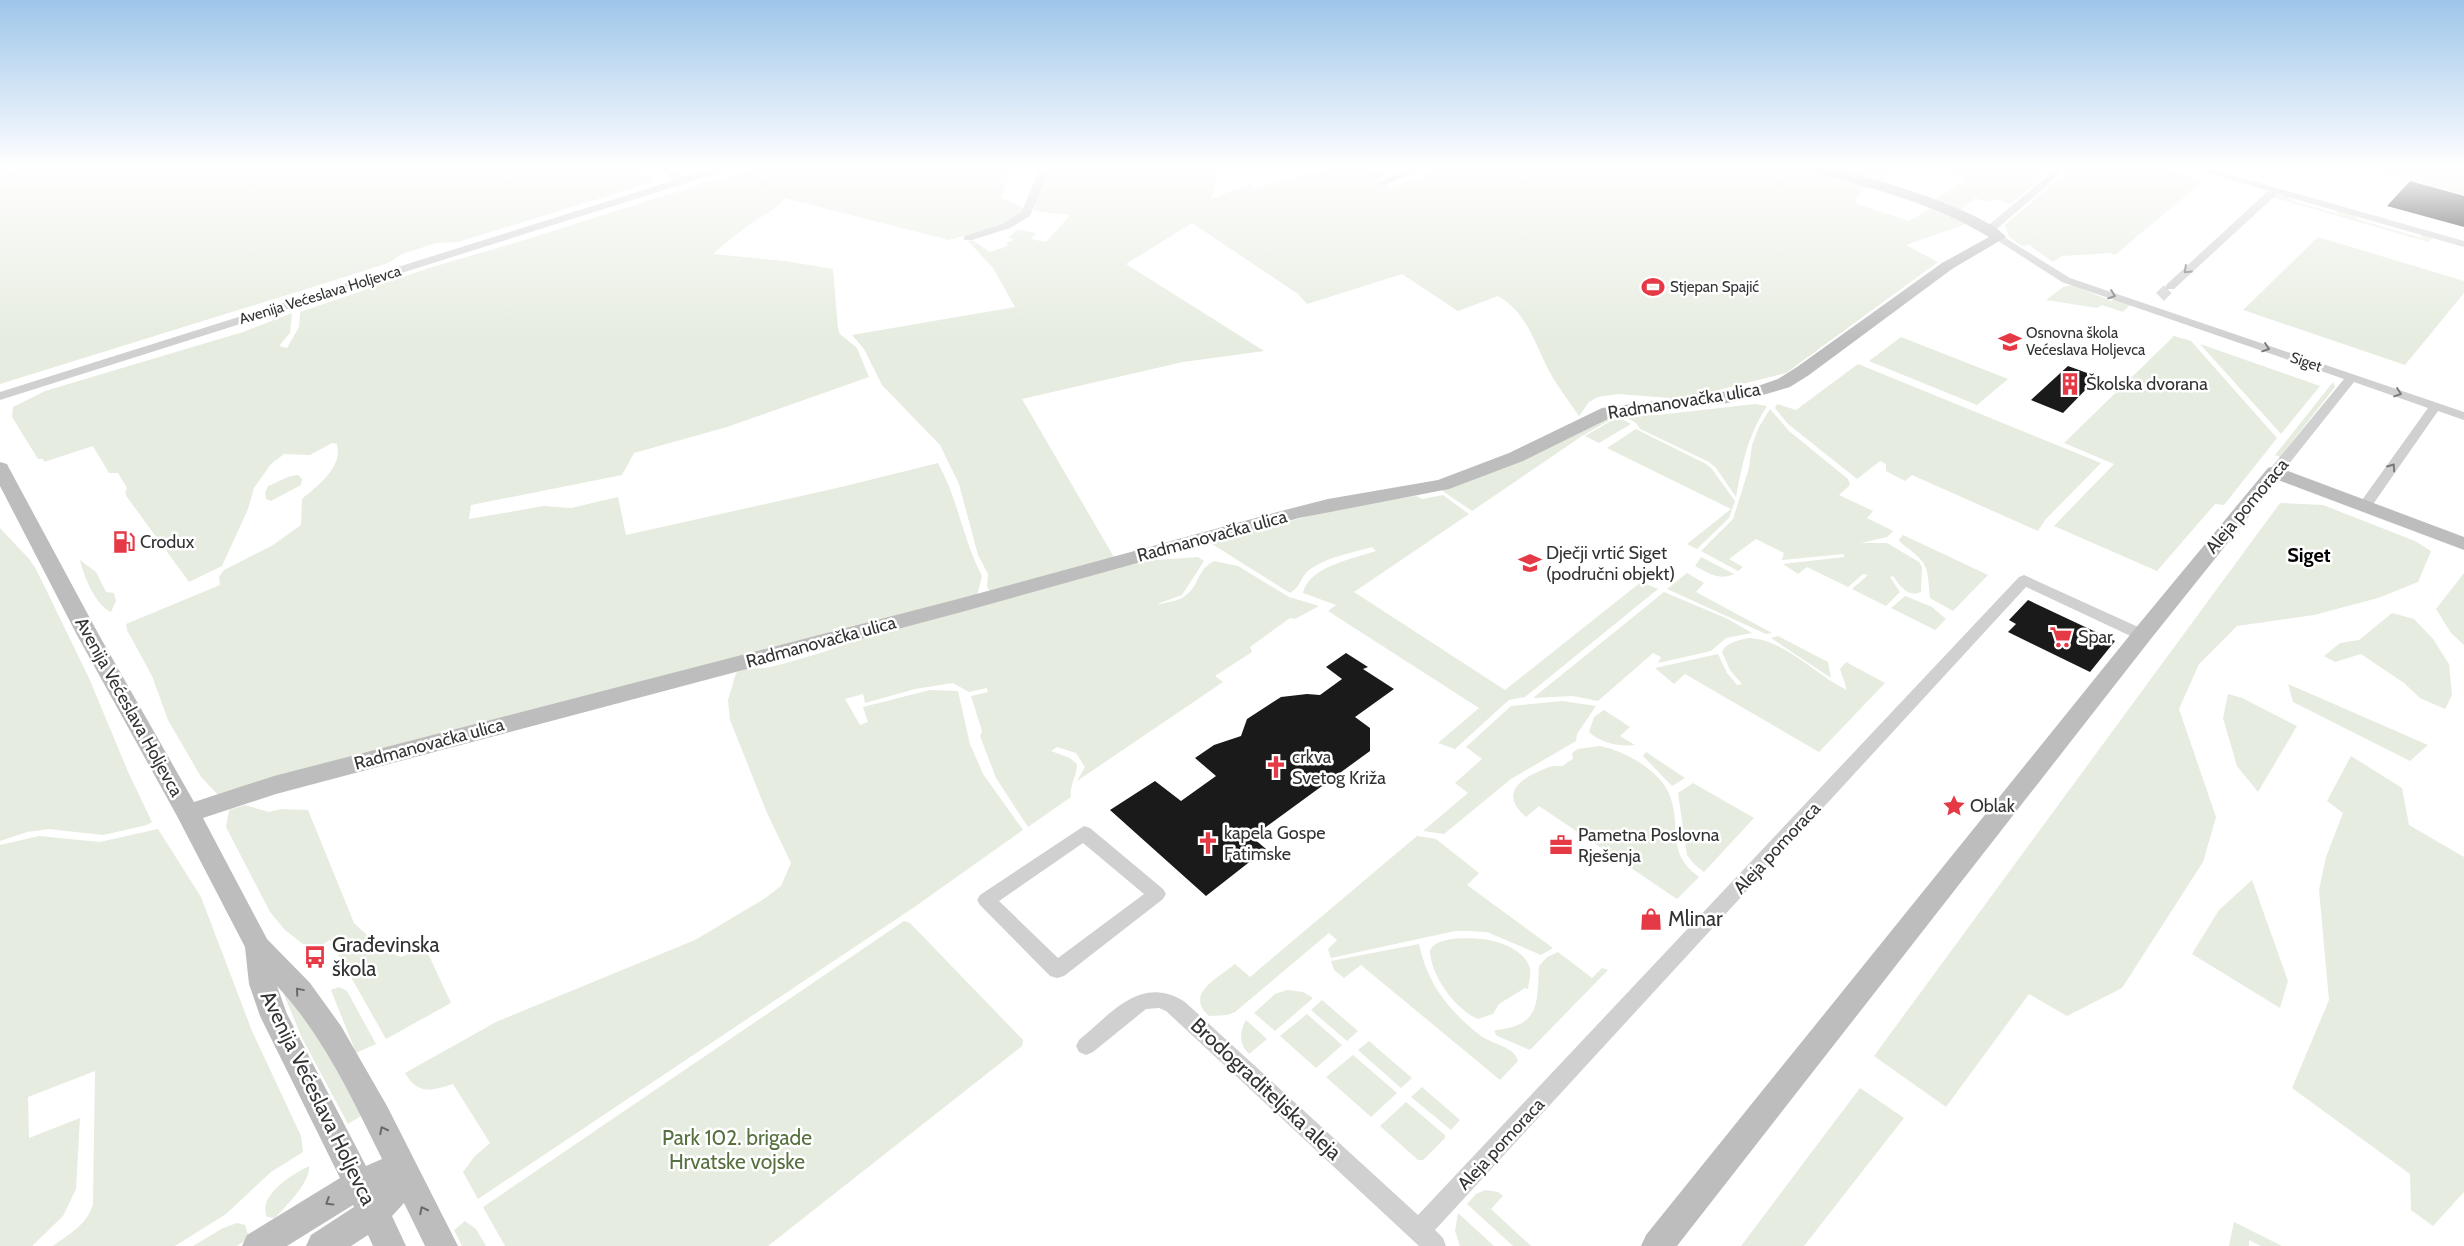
<svg xmlns="http://www.w3.org/2000/svg" width="2464" height="1246" font-family="Cabin,sans-serif">
<style>
.green{fill:#e6ecdf}
.building{fill:#1a1a1a}
.lines{fill:none;stroke-linecap:round;stroke-linejoin:round}
.street-tunnel{stroke:#d6d6d6;stroke-width:11;stroke-dasharray:11 5;stroke-linecap:butt}
.street{fill:#d0d0d0;fill-rule:evenodd}
.secondary{fill:#bdbdbd;fill-rule:evenodd}
.oneway{stroke:#7a7a7a}
.oneway2{stroke:#6a6a6a}
.labels{text-anchor:middle;stroke-width:5;stroke-linejoin:round;paint-order:stroke}
.far-poi-label{font-size:15px;fill:#333;stroke:#fff;text-anchor:start}
.far-street-label{font-size:15px;fill:#333;stroke:#fff}
.poi-label{font-size:18px;fill:#333;stroke:#fff;text-anchor:start}
.street-label{font-size:18px;fill:#333;stroke:#fff}
.quarter-label{font-size:20px;font-weight:bold;fill:#000;stroke:#fff}
.near-poi-label{font-size:21px;fill:#333;stroke:#fff;text-anchor:start}
.near-street-label{font-size:21px;fill:#333;stroke:#fff}
.near-park-label{font-size:21px;fill:#56703f;stroke:#fff}
</style>
<rect width="100%" height="100%" fill="#fff"/>
<path class="green" d="M22 167H635L656 181 458 242 436 243 402 254 388 263 332 281 0 384V171Z
M755 167H1013L1001 198 1025 208 1023 213 1000 225 949 240 784 198C776 212 762 215 750 224 738 233 725 243 713 254L785 261 833 269 838 328 840 334 857 348 869 377 727 427 634 453 622 475 471 505 469 519 544 506 571 508 618 497 626 535 837 488 938 463C958 499 963 540 982 576L977 595 220 797 201 777 168 720 152 676 127 630 126 624 220 585 219 577 224 570 273 545 301 525 302 499C318 485 343 468 337 444L332 443 310 455 284 454 271 464 254 488 248 509 222 566 189 582 127 497 125 493 127 488 118 473H109L93 446 44 462 43 459H38L12 417 13 407 45 391 243 332 292 313 290 333 279 346 287 348 299 327 300 312 429 268 521 241Z
M1047 167H1222L1211 199 1250 184 1254 188C1293 179 1346 156 1384 173L1386 177 1376 182 1391 188 1443 167H1792L1867 187 1855 200 1857 204 1909 221 1931 208 1966 224 1906 245 1938 262 1786 373 1683 399 1618 394 1598 397 1589 402 1579 416C1570 403 1561 391 1553 378 1536 349 1529 313 1498 296L1458 311 1402 274 1307 304 1298 294 1192 223 1126 264 1264 351 1183 362 1022 399 1115 559 991 592 987 587 988 574 978 555 959 484 940 445 882 385 864 349 852 335 1015 307 993 268 968 241 972 240 990 252 1009 245 1006 243 1014 240 1008 237 1018 230 1037 233 1031 239 1046 242 1070 215 1034 211 1036 195Z
M1819 167H1901L1879 181Z
M1927 167H2045L2046 171 2041 179 2011 204 1996 199 1990 202 1975 198 1959 211 1935 200 1967 179Z
M2063 167H2159L2198 178 2196 180 2201 183 2115 255 2110 253 2062 256 2053 262 2029 245 2022 246 2009 237 2005 225 2064 174Z
M2358 167H2464V196Z
M2274 195 2290 197 2294 201 2338 214 2336 210 2355 215 2357 219 2422 238 2420 234 2433 238 2428 242 2271 197Z
M2318 237 2464 281V293L2405 365 2243 310Z
M2073 285 2111 301 2115 299 2132 303 2123 312 2102 305 2097 308 2046 300 2063 287Z
M2174 336 2191 341 2277 438 2224 505 2215 504 2157 571 2054 526 2114 464 2064 443Z
M1901 337 2008 379 1977 405 1869 361Z
M2200 344 2320 386 2281 434Z
M1858 364 2101 463 2045 520 2038 531 1912 475 1905 481 1886 471V464L1880 461 1857 479 1788 424 1775 408 1777 404 1796 410Z
M2333 382 2335 387 2280 457 2275 455Z
M1755 404 1767 406C1747 437 1743 462 1736 497L1716 468 1709 462 1640 429 1636 423 1624 416 1658 415Z
M1770 409 1789 431 1848 479 1850 485 1839 495 1873 511 1867 518 1893 531 1887 537 1861 543H1887L1919 562 1922 567 1921 592C1908 598 1900 586 1893 576L1890 577 1900 592 1886 606 1852 589 1868 575 1863 574 1848 587 1807 567 1798 574 1783 564 1844 557V554L1782 560 1784 553 1756 539 1729 559 1743 567 1738 571 1701 551 1733 519 1749 468 1752 445 1759 427Z
M1614 415 1631 424 1599 443 1585 436 1616 418 1615 417 1582 436 1472 511 1441 490Z
M1636 429 1706 464 1712 469 1735 501 1729 518 1697 549 1687 544 1731 509 1607 448Z
M298 475 302 479 301 485 271 501 266 499 265 493 268 486C279 482 286 476 298 475Z
M1443 495 1469 514 1354 592 1505 690 1641 582 1658 589 1525 697 1509 700 1501 707 1455 749 1438 743 1479 708 1328 611 1336 605 1303 593C1309 566 1353 559 1376 551L1372 547C1351 553 1327 557 1309 570 1301 576 1301 587 1290 593L1212 544 1216 541 1339 508 1416 496 1422 499Z
M2280 503 2323 505 2415 541 2431 551 2418 582 2378 598 2314 615 2237 626 2199 664 2179 709 2216 817 2203 862 2122 988 2067 1016 2029 994 1946 1107 1874 1056Z
M0 528 30 560 37 571 89 678 129 774 152 822 147 825 103 835 49 829 27 832 0 841Z
M1903 535 1988 575 1953 611 1930 598C1927 564 1929 564 1901 543L1899 540Z
M1198 557 1204 561 1182 595 1157 604C1162 604 1164 603 1169 602 1202 596 1192 572 1214 561L1238 566 1289 597 1319 606 1295 619 1290 618 1250 647 1252 652 1215 676 1223 682 1077 781 1085 767 1076 753 1057 747 1051 751 1070 758 1077 764C1077 776 1069 786 1071 797L1028 827 996 778 980 736 982 731 971 696 988 692 987 688 969 692 953 683 915 689 865 703 863 694 845 699 860 725 868 722 863 707 930 690 958 691 970 744 983 774 1023 830 913 908 478 1199 463 1172 475 1156 490 1143 453 1084C431 1091 418 1095 405 1073L496 1022 695 940 764 899 781 886 791 863 767 813 730 720 728 700 736 673C745 666 759 670 770 667 804 659 834 649 867 636L1143 561Z
M1701 557 1734 574C1720 581 1708 573 1695 566Z
M80 560 96 572 106 592 114 593 116 601 111 612C96 606 83 575 80 560Z
M1687 573 1704 583 1696 592 1772 633 1766 634 1667 589Z
M2464 573V645L2451 633 2436 609Z
M1664 592 1728 619 1752 633 1726 638 1711 651 1658 663 1661 657 1653 653 1598 701 1573 696 1533 698Z
M1905 596 1932 607 1946 619 1935 630 1891 608Z
M2392 613 2414 619 2433 639 2449 664 2452 695 2445 709 2420 698 2404 683 2361 654 2335 662 2324 656 2340 643 2359 640Z
M1778 636 1828 662 1831 678 1771 638Z
M1748 638C1783 638 1816 676 1847 690L1840 669 1846 662 1885 683 1819 752 1685 674 1674 684 1655 668 1718 654 1727 673 1737 685 1742 684 1730 670 1722 652C1726 642 1738 641 1748 638Z
M2288 684 2428 745 2410 761 2293 702Z
M2228 694 2242 698 2297 726 2258 792 2237 766 2223 718Z
M1562 701 1596 706 1577 734 1576 741 1511 779 1444 834 1423 831 1468 793 1455 783 1482 759 1466 747 1511 706Z
M1604 710 1630 727 1620 736 1635 745C1621 747 1600 743 1589 732L1594 717Z
M1600 746C1625 751 1661 771 1670 796 1682 830 1665 852 1699 877L1677 899 1539 806 1526 817C1497 792 1523 777 1549 767 1554 765 1560 767 1563 766 1567 763 1569 761 1573 759L1572 753 1578 749Z
M1646 752 1685 778 1672 786 1643 756Z
M2351 756 2402 788 2409 825 2464 857V1192L2433 1226 2411 1210 2410 1174 2292 1088 2329 1000 2319 890 2326 857 2343 813 2327 801Z
M1693 783 1754 818 1704 872 1694 864 1687 855 1678 793Z
M245 805 269 812 281 809 308 810 354 923 383 950 401 957 425 947 451 1003 386 1039 330 940 312 951 285 930 270 912 226 827 229 810Z
M158 829 201 897 252 1031 301 1136 303 1152 271 1172 226 1214 175 1246H53C69 1234 88 1224 93 1204L95 1071 28 1097 29 1138 80 1118 76 1189 63 1216 32 1246H0V845L39 836 100 842Z
M1417 836 1436 839 1479 873 1467 885 1553 948 1541 955 1487 932 1468 931H1455L1331 958 1328 949 1337 940 1329 933 1235 1012 1227 1015 1209 1016C1184 994 1218 978 1235 964L1250 977Z
M2252 880 2288 981 2280 1008 2192 954 2219 910Z
M904 921 910 923 1023 1040 1022 1046 768 1246H505L483 1207Z
M1482 939C1499 941 1526 950 1530 969 1531 975 1529 982 1528 989L1525 988 1499 1004 1493 1014 1478 1019C1455 1009 1431 976 1430 951 1436 936 1468 938 1482 939Z
M1419 944C1427 984 1450 1012 1481 1036 1492 1044 1515 1047 1518 1061L1500 1080 1361 965 1344 978 1334 970 1331 961Z
M1558 952 1592 978 1602 968 1608 970 1530 1050 1497 1036 1494 1031 1497 1030C1541 1025 1537 1002 1539 966L1547 957Z
M339 987 347 991 376 1044 356 1053 331 990Z
M1287 990 1303 992 1313 998 1275 1031 1254 1013 1275 994Z
M283 992 313 1026 364 1114 348 1124 301 1036Z
M1322 1000 1358 1031 1347 1041 1311 1010Z
M1307 1014 1342 1045 1316 1068 1280 1036Z
M1246 1020 1267 1039 1249 1054C1239 1044 1239 1033 1246 1020Z
M1369 1041 1412 1078 1401 1088 1358 1050Z
M1353 1055 1397 1093 1371 1117 1326 1077Z
M1422 1087 1460 1120 1451 1130 1411 1097Z
M1860 1088 1904 1118 1804 1246H1741Z
M1406 1102 1445 1135V1138L1423 1160H1418L1380 1126Z
M309 1166C311 1182 285 1207 275 1218L267 1217C257 1195 293 1174 309 1166Z
M1485 1190 1498 1192 1503 1196 1491 1209 1531 1246H1513L1467 1204 1476 1194Z
M1458 1213 1494 1246H1460L1455 1231Z
M465 1221 476 1229 486 1246H462L454 1230Z
M2234 1222 2282 1246H2261L2249 1240V1246H2229Z
M237 1223 245 1225 249 1238 237 1246H193L223 1228Z"/>
<path class="building" d="M2410 181 2464 196V227L2387 206Z
M2068 366 2098 377 2063 413 2031 400Z
M2028 600 2115 641 2090 672 2008 632 2016 624 2009 620Z
M1346 653 1368 667 1363 669 1394 689 1355 717 1370 728V751L1252 837 1266 849 1206 896 1110 810 1155 781 1181 801 1216 776 1195 758 1214 745 1241 736 1247 719 1281 697 1307 694 1320 695 1342 679 1326 667Z"/>
<g class="lines">
<path class="street-tunnel" d="M2160 297 2170 287"/>
<path class="street" d="M0 167H9L0 171Z
M658 167H669L684 177 716 167H731L686 183 0 400V392L675 180Z
M1040 167H1050L1030 216 1010 228 972 240H964V236L1002 224 1022 212Z
M1413 167H1426L1385 185 1377 183Z
M2049 167H2059L2060 172 2049 184 1993 232H1985V228L2043 180 2050 172Z
M2188 167H2203L2464 241V247L2277 194 2174 289H2166V285L2268 191Z
M1999 234 2070 278 2464 412V420L2438 411 2369 510H2359L2357 507 2428 408 2354 382 2280 475H2270L2268 472 2270 469 2344 379 2062 282 1995 239 1994 237Z
M2024 575 2147 631 2150 635 2147 639H2137L2026 587 1435 1230 1443 1238 1446 1246H1419L1166 1011 1159 1008 1146 1009 1093 1052 1086 1055 1079 1052 1076 1046 1079 1040C1112 1013 1141 974 1185 1002L1418 1215 2019 577Z
M1084 826 1090 828 1163 889 1166 894 1163 899 1064 976 1057 978 1050 976 980 905 977 900 980 895ZM1083 843 1144 894 1058 958 999 901Z"/>
<path class="secondary" d="M1802 167C1810 167 1818 166 1825 167 1859 172 1988 212 2006 237L1952 269 1809 375 1790 387 1756 397 1727 403 1612 417 1523 461 1449 489 1299 518 958 613 276 794 203 818 267 939 310 983 341 1026 387 1106 458 1246H425L404 1203 392 1216 406 1246H373L368 1235 351 1246H306L311 1235 354 1207 353 1205 287 1246H242L247 1235 340 1178 260 1016 249 984 245 947 177 816 77 635 0 486V462L7 464 9 468 99 635 194 802 274 776 958 599 1285 510 1328 499 1438 480 1509 453 1602 408 1752 388 1778 379 1797 367 1942 263 1989 237C1932 202 1868 187 1804 170ZM277 986C323 1035 353 1100 382 1159L366 1166 287 1014Z
M2275 466 2464 537V550L2278 480 2150 640 1677 1246H1641L1646 1235 2134 630 2268 468Z"/>
</g>
<defs><path id="oneway-chevron" d="M-2-3.5L2.5 0L-2 3.5" fill="none" stroke-width="1.6" stroke-linecap="round" stroke-linejoin="round" transform="scale(1.25)"/></defs>
<g class="oneway">
<use href="#oneway-chevron" transform="translate(2187 270) rotate(137)"/>
<use href="#oneway-chevron" transform="translate(2112 295) rotate(19)"/>
<use href="#oneway-chevron" transform="translate(2266 348) rotate(19)"/>
<use href="#oneway-chevron" transform="translate(2398 393) rotate(19)"/>
<use href="#oneway-chevron" transform="translate(2392 467) rotate(-55)"/>
</g>
<g class="oneway2">
<use href="#oneway-chevron" transform="translate(299 991) rotate(-130)"/>
<use href="#oneway-chevron" transform="translate(383 1130) rotate(-117)"/>
<use href="#oneway-chevron" transform="translate(329 1202) rotate(148)"/>
<use href="#oneway-chevron" transform="translate(423 1210) rotate(-117)"/>
</g>
<linearGradient id="sky" x2="0" y2="1"><stop stop-color="#9ec6ea"/><stop offset="0.49" stop-color="#fff"/><stop offset="1" stop-color="#fff" stop-opacity="0"/></linearGradient>
<rect width="2464" height="341" fill="url(#sky)"/>
<defs>
<symbol id="stadium-bare" viewBox="-9 -9 18 18"><path d="M0-5a6.5 5 0 1 0 0 10a6.5 5 0 1 0 0-10ZM-3.5-1.8h7v3.6h-7Z" fill="#e63946" stroke="#fff" stroke-width="2.5" paint-order="stroke"/></symbol>
<symbol id="school-bare" viewBox="-9 -9 18 18"><path d="M0-5L7-2L0 1L-7-2ZM-4 1L0 2.5L4 1V4Q0 6-4 4Z" fill="#e63946" stroke="#fff" stroke-width="2.5" paint-order="stroke"/></symbol>
<symbol id="building-bare" viewBox="-9 -9 18 18"><path d="M-4-6H4V6H1V3H-1V6H-4ZM-2.5-4.3h1.7v1.8h-1.7ZM.8-4.3h1.7v1.8H.8ZM-2.5-1h1.7V.8h-1.7ZM.8-1h1.7V.8H.8Z" fill="#e63946" stroke="#fff" stroke-width="2.5" paint-order="stroke"/></symbol>
<symbol id="fuel-bare" viewBox="-9 -9 18 18"><path d="M-5.5-6h7V0h2V4h1.3V-2.5L3-4.5l.8-.8L6-3V5H2.5V1h-1V6h-7ZM-4.2-4.7v3.2H.2V-4.7Z" fill="#e63946" stroke="#fff" stroke-width="2.5" paint-order="stroke"/></symbol>
<symbol id="supermarket-bare" viewBox="-9 -9 18 18"><path d="M-6-5.5h2.5l.6 2H6L4.5 2H-2.5L-4.4-4H-6ZM-1.5 3.2a1.3 1.3 0 1 0 .1 0ZM3 3.2a1.3 1.3 0 1 0 .1 0Z" fill="#e63946" stroke="#fff" stroke-width="2.5" paint-order="stroke"/></symbol>
<symbol id="church-bare" viewBox="-9 -9 18 18"><path d="M-1.2-6h2.4v3.5h3.3v2.4h-3.3V6h-2.4V-.1h-3.3v-2.4h3.3Z" fill="#e63946" stroke="#fff" stroke-width="2.5" paint-order="stroke"/></symbol>
<symbol id="sight-bare" viewBox="-9 -9 18 18"><path d="M0-6L1.8-2.2L6-1.7L2.9 1.2L3.7 5.4L0 3.3L-3.7 5.4L-2.9 1.2L-6-1.7L-1.8-2.2Z" fill="#e63946" stroke="#fff" stroke-width="2.5" paint-order="stroke"/></symbol>
<symbol id="office-bare" viewBox="-9 -9 18 18"><path d="M-6-3h4V-5.5h4V-3h4V5H-6ZM-1-4.5V-3h2v-1.5ZM-6 0V1H6V0Z" fill="#e63946" stroke="#fff" stroke-width="2.5" paint-order="stroke"/></symbol>
<symbol id="shop-bare" viewBox="-9 -9 18 18"><path d="M-5-2.5h2.3a2.7 3.5 0 0 1 5.4 0H5L5.5 6h-11ZM-1.5-2.5h3a1.5 2.3 0 0 0-3 0Z" fill="#e63946" stroke="#fff" stroke-width="2.5" paint-order="stroke"/></symbol>
<symbol id="bus-bare" viewBox="-9 -9 18 18"><path d="M-5-6H5V4H4V6H2V4H-2V6H-4V4H-5ZM-3.5-4V0h7V-4ZM-3.5 1.2v1.5H-2V1.2ZM2 1.2v1.5H3.5V1.2Z" fill="#e63946" stroke="#fff" stroke-width="2.5" paint-order="stroke"/></symbol>
</defs>
<g fill-rule="evenodd">
<use href="#stadium-bare" x="1637" y="271" width="32" height="32"/>
<use href="#school-bare" x="1994" y="326" width="32" height="32"/>
<use href="#building-bare" x="2054" y="368" width="32" height="32"/>
<use href="#fuel-bare" x="108" y="526" width="32" height="32"/>
<use href="#school-bare" x="1514" y="547" width="32" height="32"/>
<use href="#supermarket-bare" x="2045" y="621" width="32" height="32"/>
<use href="#church-bare" x="1260" y="751" width="32" height="32"/>
<use href="#sight-bare" x="1938" y="790" width="32" height="32"/>
<use href="#church-bare" x="1192" y="827" width="32" height="32"/>
<use href="#office-bare" x="1545" y="829" width="32" height="32"/>
<use href="#shop-bare" x="1635" y="903" width="32" height="32"/>
<use href="#bus-bare" x="299" y="941" width="32" height="32"/>
</g>
<g class="labels">
<g class="far-poi-label">
<text x="1670" y="292">Stjepan Spajić</text>
<text x="2026" y="338">Osnovna škola<tspan x="2026" dy="17">Većeslava Holjevca</tspan></text>
</g>
<g class="far-street-label">
<text transform="translate(320 295) rotate(-17)" y="5">Avenija Većeslava Holjevca</text>
<text transform="translate(2306 362) rotate(19)" y="5">Siget</text>
</g>
<g class="poi-label">
<text x="2086" y="390">Školska dvorana</text>
<text x="140" y="548">Crodux</text>
<text x="1546" y="559">Dječji vrtić Siget<tspan x="1546" dy="21">(područni objekt)</tspan></text>
<text x="2078" y="643">Spar</text>
<text x="1292" y="763">crkva<tspan x="1292" dy="21">Svetog Križa</tspan></text>
<text x="1970" y="812">Oblak</text>
<text x="1224" y="839">kapela Gospe<tspan x="1224" dy="21">Fatimske</tspan></text>
<text x="1578" y="841">Pametna Poslovna<tspan x="1578" dy="21">Rješenja</tspan></text>
</g>
<g class="street-label">
<text transform="translate(1684 401) rotate(-9)" y="6">Radmanovačka ulica</text>
<text transform="translate(2247 506) rotate(-50)" y="6">Aleja pomoraca</text>
<text transform="translate(1212 536) rotate(-15)" y="6">Radmanovačka ulica</text>
<text transform="translate(821 642) rotate(-15)" y="6">Radmanovačka ulica</text>
<text transform="translate(129 707) rotate(61)" y="6">Avenija Većeslava Holjevca</text>
<text transform="translate(429 744) rotate(-15)" y="6">Radmanovačka ulica</text>
<text transform="translate(1777 848) rotate(-47)" y="6">Aleja pomoraca</text>
<text transform="translate(1501 1144) rotate(-47)" y="6">Aleja pomoraca</text>
</g>
<g class="quarter-label">
<text x="2309" y="562">Siget</text>
</g>
<g class="near-poi-label">
<text x="1668" y="926">Mlinar</text>
<text x="332" y="952">Građevinska<tspan x="332" dy="24">škola</tspan></text>
</g>
<g class="near-street-label">
<text transform="translate(1266 1089) rotate(43)" y="7">Brodograditeljska aleja</text>
<text transform="translate(318 1098) rotate(64)" y="7">Avenija Većeslava Holjevca</text>
</g>
<g class="near-park-label">
<text x="737" y="1145">Park 102. brigade<tspan x="737" dy="24">Hrvatske vojske</tspan></text>
</g>
</g>
</svg>
